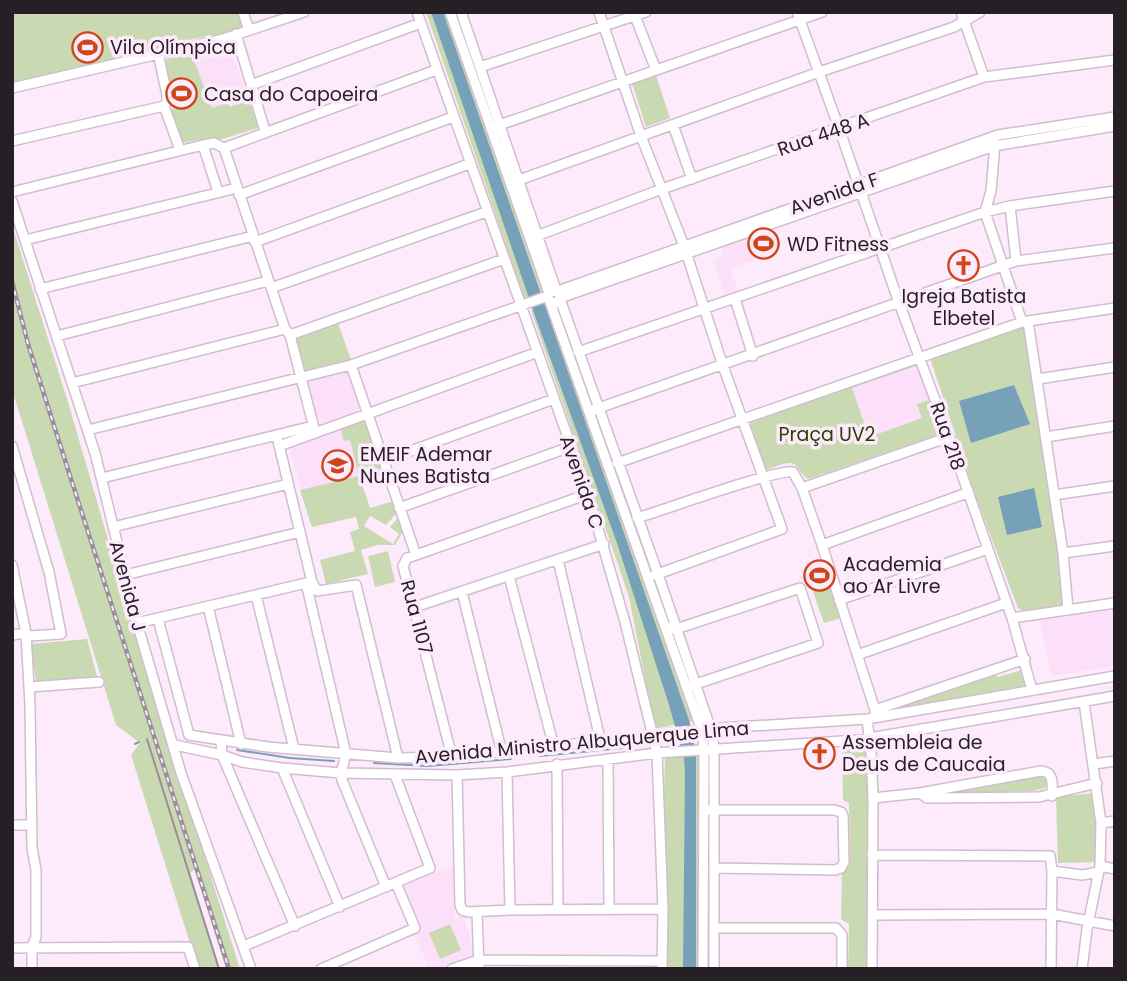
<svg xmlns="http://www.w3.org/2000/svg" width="1127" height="981" font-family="Poppins,sans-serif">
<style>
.built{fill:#fce0fa}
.green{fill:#c9d9b2;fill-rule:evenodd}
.water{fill:#77a1b8}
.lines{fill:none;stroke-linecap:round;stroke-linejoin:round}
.stream{stroke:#77a1b8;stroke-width:2}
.minor-casing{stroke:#d2bcd0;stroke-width:12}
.minor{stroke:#fff;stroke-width:9}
.tram{stroke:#9b8e9a;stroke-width:2}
.rail-casing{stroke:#9b8e9a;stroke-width:4.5}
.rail{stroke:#fdebfb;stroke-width:2;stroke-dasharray:5;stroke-linecap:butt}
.labels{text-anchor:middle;stroke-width:7;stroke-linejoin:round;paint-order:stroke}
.poi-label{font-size:19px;fill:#271f26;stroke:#fdebfb;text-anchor:start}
.street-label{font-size:19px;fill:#271f26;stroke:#fdebfb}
.park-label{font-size:19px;fill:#2e4000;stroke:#fdebfb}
</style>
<rect width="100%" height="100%" fill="#fdebfb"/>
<path class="built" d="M227 38 258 128 219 140 214 137 183 144 170 110 176 108 162 61Z
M746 238 754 260 730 269 738 291 726 296 713 260 724 256 721 248Z
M916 366 929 400 922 418 869 437 851 388Z
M348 372 362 409 320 424 307 382Z
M364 420 384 475 362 484 370 508 310 523 289 446Z
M1115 608V666L1051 676 1040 620Z
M453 865 455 918 464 915 474 955 439 969H429L414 934 422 930 404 886Z"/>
<path class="green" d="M12 12H241L246 27 211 39 210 35 12 84Z
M426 12H449L546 289 544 294 528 301 524 297Z
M187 52 189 56 192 55 212 108 228 102 230 107 237 104 236 100 248 96 258 128 219 140 214 137 180 143 170 110 193 102 185 76 168 82 162 61Z
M656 75 670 118 646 127 632 83Z
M12 225 68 402 144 663 240 969H226L195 870 190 872 220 969H198L131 755 140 743 116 725 12 389Z
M547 304 693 721 655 729 629 597 531 310Z
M337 320 351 360 305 372 294 335Z
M1026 326 1060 541 1064 603 1062 607 1025 612 1018 608 976 497 931 361 933 357Z
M917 361 944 433 808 479C801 475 801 470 795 465 789 459 774 468 766 470L763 469 750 423ZM916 366 929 400 917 404 922 418 869 437 852 388Z
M364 420 384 475 362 484 370 508 394 501 397 513 386 525 370 516 364 526 393 544 399 534 390 527 399 516 403 531 395 545H377L361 550 368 574 326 584 320 560 355 551 350 532 359 529 356 517 312 527 300 490 359 476 350 440 344 441 340 428Z
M388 551 395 582 375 587 368 556Z
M829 583 841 618 824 623 812 589Z
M87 639 97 676 36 682 31 644Z
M1021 665 1029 685 898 709V706L992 673 998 677 1019 671Z
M867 742 871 748V969H848L849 924 841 919 842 873 850 864 849 803 843 800 842 744Z
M667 756H701V969H668L664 792 665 758Z
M1046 771 1049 785 1043 789 1032 791 918 795Z
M1094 793 1098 862 1058 863 1056 797Z
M450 924 461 950 440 959 429 933Z"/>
<path class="water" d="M431 12H443L690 723 696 753V969H683L685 774 684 758 669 705 617 543 534 313Z
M1014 385 1030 424 971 443 959 401Z
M1034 488 1042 527 1007 535 998 497Z"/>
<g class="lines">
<path class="stream" d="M135 744 139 742
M237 750 290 758 334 761
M540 756 622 748
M374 763 428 766 511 759"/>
<defs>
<path id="minor" d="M243 12 249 30
M417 12 588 494 625 622 657 753 663 909 662 969
M450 12 549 293
M461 12 556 290
M599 12 641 136 684 246 723 366 782 529 655 575
M797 12 839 128 899 303 949 437 1012 618 1032 690
M961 12 984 77
M635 16 656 70
M236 34 265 131
M158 53 167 95V101L164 106 180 150
M480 67 646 12
M251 85 421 23
M12 88 223 39 304 12
M673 125 692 179
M491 128 822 12
M12 141 164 106
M995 143 991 191 985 212 1022 322
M203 145 218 192
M224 148 285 329 290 335 315 432
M224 148 436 70
M519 180 819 72 954 27 980 12
M12 192 203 145 214 143 224 148
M239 195 453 117
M12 201 95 453 137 623 181 773 251 969
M1010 206 1016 261
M539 235 662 189 984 77 1115 60
M25 240 237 188
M255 242 469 164
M271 288 486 212
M40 289 253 236
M558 291 998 135 1115 117
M560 298 994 146 1115 126
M560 299 556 303 550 302 548 298 549 293 554 290 560 294V299L658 574 711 730 714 748V969
M735 299 753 356
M550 302 702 731 704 749 703 969
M1028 321 1063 553 1068 610
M290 335 504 259
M57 336 268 281
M578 352 985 212 1010 206 1115 191
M351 365 416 555 407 558 403 566 452 757
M1038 379 1115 367
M72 383 285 329
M593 410 1016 261 1115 248
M88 430 351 365 548 296
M1046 437 1115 426
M278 441 312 582
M12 446 49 572 61 634 29 636 26 633 12 635
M279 446 538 352
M383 461 554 399
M617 463 1022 322 1115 308
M102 478 313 426
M802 488 949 437
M1054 495 1115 486
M399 508 570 447
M637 518C661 511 779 468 793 472L802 488 822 545 875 710V717
M113 527 288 484
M822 545 967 493
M1063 553 1115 546
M416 555 588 494
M558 560 601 743
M12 565 26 633 30 705 32 848 36 870V937L32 947V969
M125 575 300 532
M509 576 554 747
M306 583 346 754 341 773 342 780 386 887
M462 592 502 753
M256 595 294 749
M839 600 988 549
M208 606 241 744
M415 607 604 544
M1012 618 1115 603
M158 619 189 735 268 747 398 758 452 757 720 728 867 719 1115 676
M137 623 306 583 312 582 317 591 356 585 398 758
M671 627 676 629 800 588 818 643 690 686
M857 655 1006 603
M29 687 99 682
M875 710 1025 659
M867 719 871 751 873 798 872 969
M221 741 222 755 295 926
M175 745 222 755 242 762 282 768 341 773 457 775 507 772 657 753 858 740 1115 696
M608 759 609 908
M557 764 558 909
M1094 764 1115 761
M282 768 340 907
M507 772 510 910
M457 775 460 905 462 910 468 912 510 910 663 909
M920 793 927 798 1039 797 1097 783
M873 798 920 793 1041 771C1055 772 1052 785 1052 796
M709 810H834L841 812 843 816 844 862 841 868 835 870 714 868
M1101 823 1115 821
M12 825H32
M872 855 1050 856 1052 871 1051 969
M1100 866 1115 869
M1052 871 1082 875 1099 872
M477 912 479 969
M873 915 1052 914 1115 926
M714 928H836L842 935V969
M244 946 430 868 395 775
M12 948 188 947 195 969
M321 969 415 928 396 883
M452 969 479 960 662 961
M1082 969 1087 929 1100 866 1101 823 1084 702"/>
</defs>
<use href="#minor" class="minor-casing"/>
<use href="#minor" class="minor"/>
<path class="tram" d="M147 739 219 969"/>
<defs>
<path id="rail" d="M12 281 28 344 71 479 229 969"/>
</defs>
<use href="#rail" class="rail-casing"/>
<use href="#rail" class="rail"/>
</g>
<defs>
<symbol id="stadium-ring" viewBox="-11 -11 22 22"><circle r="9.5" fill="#fdebfb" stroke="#ce461a" stroke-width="1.5"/><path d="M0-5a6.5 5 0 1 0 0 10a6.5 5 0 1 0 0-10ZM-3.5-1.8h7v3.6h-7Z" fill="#ce461a"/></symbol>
<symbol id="church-ring" viewBox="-11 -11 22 22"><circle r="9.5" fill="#fdebfb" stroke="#ce461a" stroke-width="1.5"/><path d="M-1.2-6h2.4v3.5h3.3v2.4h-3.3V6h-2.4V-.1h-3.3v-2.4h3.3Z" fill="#ce461a"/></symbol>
<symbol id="school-ring" viewBox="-11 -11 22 22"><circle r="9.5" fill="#fdebfb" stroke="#ce461a" stroke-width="1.5"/><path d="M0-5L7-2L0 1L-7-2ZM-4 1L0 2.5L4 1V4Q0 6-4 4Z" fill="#ce461a"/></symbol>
</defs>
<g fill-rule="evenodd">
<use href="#stadium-ring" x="70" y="30" width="35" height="35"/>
<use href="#stadium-ring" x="164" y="76" width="35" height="35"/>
<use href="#stadium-ring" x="746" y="226" width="35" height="35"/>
<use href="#church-ring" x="946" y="248" width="35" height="35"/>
<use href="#school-ring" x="320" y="448" width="35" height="35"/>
<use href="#stadium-ring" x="802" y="558" width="35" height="35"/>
<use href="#church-ring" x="802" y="736" width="35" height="35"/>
</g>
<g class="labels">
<g class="poi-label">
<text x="110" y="54">Vila Olímpica</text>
<text x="204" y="101">Casa do Capoeira</text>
<text x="787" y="251">WD Fitness</text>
<text x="964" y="303" text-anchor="middle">Igreja Batista<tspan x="964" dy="22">Elbetel</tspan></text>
<text x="360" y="461">EMEIF Ademar<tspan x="360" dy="22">Nunes Batista</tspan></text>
<text x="843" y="571">Academia<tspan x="843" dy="22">ao Ar Livre</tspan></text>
<text x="842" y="749">Assembleia de<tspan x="842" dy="22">Deus de Caucaia</tspan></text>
</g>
<g class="street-label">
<text transform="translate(823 134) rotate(-19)" y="7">Rua 448 A</text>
<text transform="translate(834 193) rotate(-19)" y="7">Avenida F</text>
<text transform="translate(948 436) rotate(71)" y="7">Rua 218</text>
<text transform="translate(582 482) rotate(71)" y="7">Avenida C</text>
<text transform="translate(128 586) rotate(75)" y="7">Avenida J</text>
<text transform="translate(417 617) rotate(75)" y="7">Rua 1107</text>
<text transform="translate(582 742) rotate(-5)" y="7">Avenida Ministro Albuquerque Lima</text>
</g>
<g class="park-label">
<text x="827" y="441">Praça UV2</text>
</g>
</g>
<rect width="1127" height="981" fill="none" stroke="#271f26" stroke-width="28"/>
</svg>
